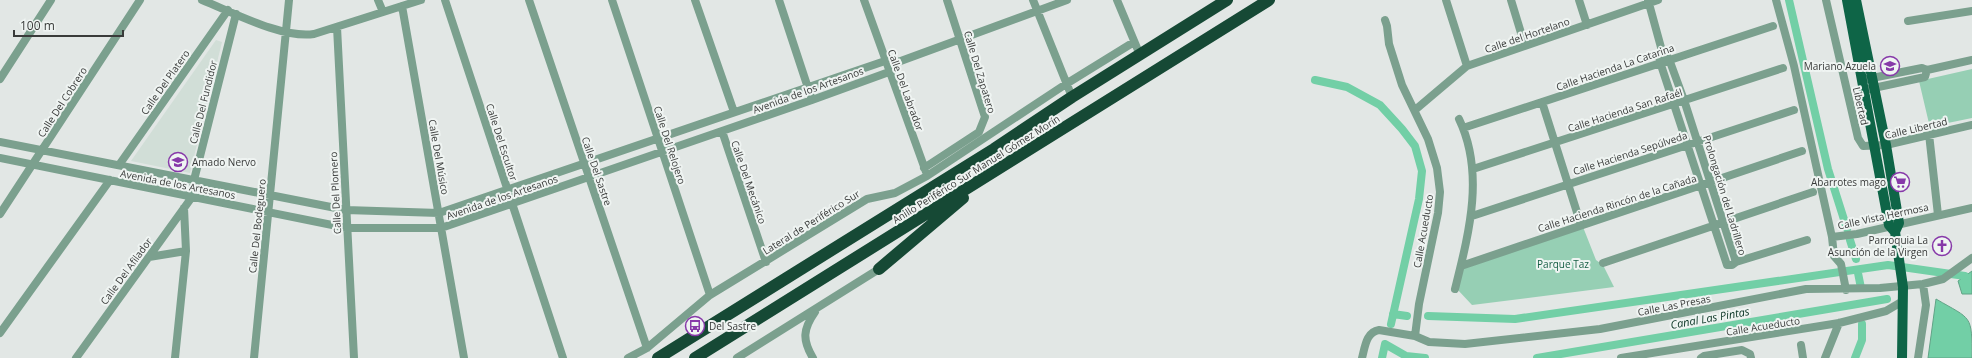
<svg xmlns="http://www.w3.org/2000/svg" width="1972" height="358" font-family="'Open Sans',sans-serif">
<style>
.built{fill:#d1ded7}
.green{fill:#96cfb4}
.water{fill:#72cfa6;stroke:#61a386}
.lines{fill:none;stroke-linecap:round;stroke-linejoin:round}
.canal{stroke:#72cfa6;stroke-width:8}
.minor{stroke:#7ba08e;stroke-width:8}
.major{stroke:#0e6547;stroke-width:10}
.highway{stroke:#164935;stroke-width:12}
.labels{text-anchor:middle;stroke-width:4;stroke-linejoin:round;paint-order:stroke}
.street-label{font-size:10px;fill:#393b3a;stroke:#eff4f2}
.poi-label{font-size:10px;fill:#393b3a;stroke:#eff4f2;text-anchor:end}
.park-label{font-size:10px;fill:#165e44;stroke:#eff4f2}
.water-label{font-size:11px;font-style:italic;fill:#0b3525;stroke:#eff4f2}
</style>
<rect width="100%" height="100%" fill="#e2e7e5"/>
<path class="built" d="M216 40 222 42 190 173 131 161Z"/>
<path class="green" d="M1972 69V118L1938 125 1939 130 1931 132 1919 81Z
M1583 227 1596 260 1603 265 1614 287 1472 305 1457 289 1463 266Z"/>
<path class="water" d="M1972 271V294H1962L1958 281Z
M1936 299C1972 320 1972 314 1972 358H1928Z"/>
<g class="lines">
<path class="canal" d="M1789 0 1828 169 1847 229
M1315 80 1347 87 1380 105 1402 129 1415 146 1422 171 1419 199 1391 324
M1850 240 1856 259
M1858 273 1861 288
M1393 314 1407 316
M1428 316 1515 319 1888 265 1965 276
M1382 358 1385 344 1406 356 1425 358
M1537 358 1887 299
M1855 358 1862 340V324"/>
<path class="minor" d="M202 0C232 12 283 39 314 34L421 0
M378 0 383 12
M445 0 563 358
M529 0 647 348
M612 0 710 295
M695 0 734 112
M779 0 812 100
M864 0 926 172
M1033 0 1072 97
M1117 0 1140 55
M1446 0 1467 66
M1511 0 1525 46
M1579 0 1587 25
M1648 0 1662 51 1669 59 1684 100 1736 262 1732 265H1727L1660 62 1659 57 1662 51
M1776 0 1794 66 1832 237 1834 256 1841 264 1846 290
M1826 0 1858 138 1863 146 1886 145 1972 125
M402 6 464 358
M1385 20 1387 26 1389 44 1402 85 1428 139 1437 168 1440 192 1438 213 1419 304 1415 336
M1908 21 1972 11
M337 27 354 358
M0 79 51 0
M1867 79 1922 68 1927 70 1972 60
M1869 89 1925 77 1927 70
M1542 102 1581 225
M1415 110 1467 66 1658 0
M1463 128 1773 26
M722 131 766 262
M1929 134 1938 215
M0 142 346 210 439 213 885 61 898 62 1067 0
M0 158 347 228H441L812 100 889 72 898 62
M119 165 228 10
M924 168 979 132 985 117 947 0
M1473 169 1783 68
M0 214 140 0
M1472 216 1794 110
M1832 237 1857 234 1972 208
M149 257 186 251
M1736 262 1807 240
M1603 263 1813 192
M1461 266 1802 151
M1455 289C1469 233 1485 173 1459 119
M0 333 110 180
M1801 345 1803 358
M76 358 192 197 194 180 236 14
M175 358 186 251 184 208
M254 358 289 0
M628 358 647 348 710 295 867 199 895 193 927 176 1066 84 1134 42
M737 358 879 269
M813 358C802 340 803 329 815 312
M1362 358C1365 347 1366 332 1379 330L1415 336 1429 342 1465 344 1600 329 1806 289 1880 288 1923 284 1943 279 1972 258
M1621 358 1839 323 1886 311 1903 301
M1701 358 1704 356 1742 350 1750 354 1751 358
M1825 358 1839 323
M1918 358 1926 305 1923 284"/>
<path class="major" d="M1847 0 1889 225 1895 232 1903 287 1902 358
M1856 0 1886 145 1899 223 1895 232"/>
<path class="highway" d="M879 269 963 198
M658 358 994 149 1072 97 1227 0
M695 358 1269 0"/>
</g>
<defs>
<symbol id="school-ring" viewBox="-11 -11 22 22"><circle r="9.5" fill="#eff4f2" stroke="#8739a9" stroke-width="1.5"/><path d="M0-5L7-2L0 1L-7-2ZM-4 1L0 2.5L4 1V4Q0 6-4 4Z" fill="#8739a9"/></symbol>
<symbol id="supermarket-ring" viewBox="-11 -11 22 22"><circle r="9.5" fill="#eff4f2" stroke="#8739a9" stroke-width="1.5"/><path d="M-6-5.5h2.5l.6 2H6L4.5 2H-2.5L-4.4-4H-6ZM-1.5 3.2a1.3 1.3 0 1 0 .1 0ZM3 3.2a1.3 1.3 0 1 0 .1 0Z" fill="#8739a9"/></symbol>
<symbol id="church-ring" viewBox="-11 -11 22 22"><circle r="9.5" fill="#eff4f2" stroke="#8739a9" stroke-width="1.5"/><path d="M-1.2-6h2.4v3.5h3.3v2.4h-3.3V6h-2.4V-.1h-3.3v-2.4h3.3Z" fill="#8739a9"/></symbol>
<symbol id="bus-ring" viewBox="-11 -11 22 22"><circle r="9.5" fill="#eff4f2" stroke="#8739a9" stroke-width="1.5"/><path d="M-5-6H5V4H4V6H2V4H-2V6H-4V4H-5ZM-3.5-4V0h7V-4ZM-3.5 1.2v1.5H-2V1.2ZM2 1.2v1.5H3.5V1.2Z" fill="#8739a9"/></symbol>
</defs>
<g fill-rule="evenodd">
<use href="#school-ring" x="1879" y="55" width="22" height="22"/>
<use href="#school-ring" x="167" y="151" width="22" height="22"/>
<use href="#supermarket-ring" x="1889" y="171" width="22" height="22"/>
<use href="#church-ring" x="1931" y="235" width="22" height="22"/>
<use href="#bus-ring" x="684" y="315" width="22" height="22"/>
</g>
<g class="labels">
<g class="street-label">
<text transform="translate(1527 35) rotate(-19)" y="4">Calle del Hortelano</text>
<text transform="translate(1615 67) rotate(-19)" y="4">Calle Hacienda La Catarina</text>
<text transform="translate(980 72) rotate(73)" y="4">Calle Del Zapatero</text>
<text transform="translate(165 82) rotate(-55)" y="4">Calle Del Platero</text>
<text transform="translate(808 90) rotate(-20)" y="4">Avenida de los Artesanos</text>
<text transform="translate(906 90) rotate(70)" y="4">Calle Del Labrador</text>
<text transform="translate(62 102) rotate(-57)" y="4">Calle Del Cobrero</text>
<text transform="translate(203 102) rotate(-76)" y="4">Calle Del Fundidor</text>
<text transform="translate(1861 106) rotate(77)" y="4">Libertad</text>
<text transform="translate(1625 110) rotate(-18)" y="4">Calle Hacienda San Rafaél</text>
<text transform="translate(1916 128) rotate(-13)" y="4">Calle Libertad</text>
<text transform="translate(502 142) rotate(72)" y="4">Calle Del Escultor</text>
<text transform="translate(670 145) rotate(72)" y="4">Calle Del Relojero</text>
<text transform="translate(1630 153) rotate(-18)" y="4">Calle Hacienda Sepúlveda</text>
<text transform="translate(439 157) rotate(80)" y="4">Calle Del Músico</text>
<text transform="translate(976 169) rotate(-32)" y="4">Anillo Periférico Sur Manuel Gómez Morín</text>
<text transform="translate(597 171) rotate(71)" y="4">Calle Del Sastre</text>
<text transform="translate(749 182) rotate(71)" y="4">Calle Del Mecánico</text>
<text transform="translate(178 184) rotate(11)" y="4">Avenida de los Artesanos</text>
<text transform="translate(335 193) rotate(-93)" y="4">Calle Del Plomero</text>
<text transform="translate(1725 195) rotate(73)" y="4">Prolongación del Ladrillero</text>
<text transform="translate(502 197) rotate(-19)" y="4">Avenida de los Artesanos</text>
<text transform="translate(1617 203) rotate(-18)" y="4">Calle Hacienda Rincón de la Cañada</text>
<text transform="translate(1883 216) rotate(-12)" y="4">Calle Vista Hermosa</text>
<text transform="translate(811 222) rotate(-32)" y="4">Lateral de Periférico Sur</text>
<text transform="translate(257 226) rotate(-84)" y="4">Calle Del Bodeguero</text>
<text transform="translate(1423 231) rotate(-80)" y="4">Calle Acueducto</text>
<text transform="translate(126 271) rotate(-54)" y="4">Calle Del Afilador</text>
<text transform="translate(1674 305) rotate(-11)" y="4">Calle Las Presas</text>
<text transform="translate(1763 326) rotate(-9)" y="4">Calle Acueducto</text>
</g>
<g class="poi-label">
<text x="1876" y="70">Mariano Azuela</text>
<text x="192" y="166" text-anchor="start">Amado Nervo</text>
<text x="1886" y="186">Abarrotes mago</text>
<text x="1928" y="244">Parroquia La<tspan x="1928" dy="12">Asunción de la Virgen</tspan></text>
<text x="709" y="330" text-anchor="start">Del Sastre</text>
</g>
<g class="park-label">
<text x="1563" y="268">Parque Taz</text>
</g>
<g class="water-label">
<text transform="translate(1710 318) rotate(-10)" y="4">Canal Las Pintas</text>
</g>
</g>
<path d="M14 30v6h109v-6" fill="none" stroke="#393b3a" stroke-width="2"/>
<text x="20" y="30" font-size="12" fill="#393b3a" stroke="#eff4f2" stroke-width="3" paint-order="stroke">100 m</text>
</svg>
